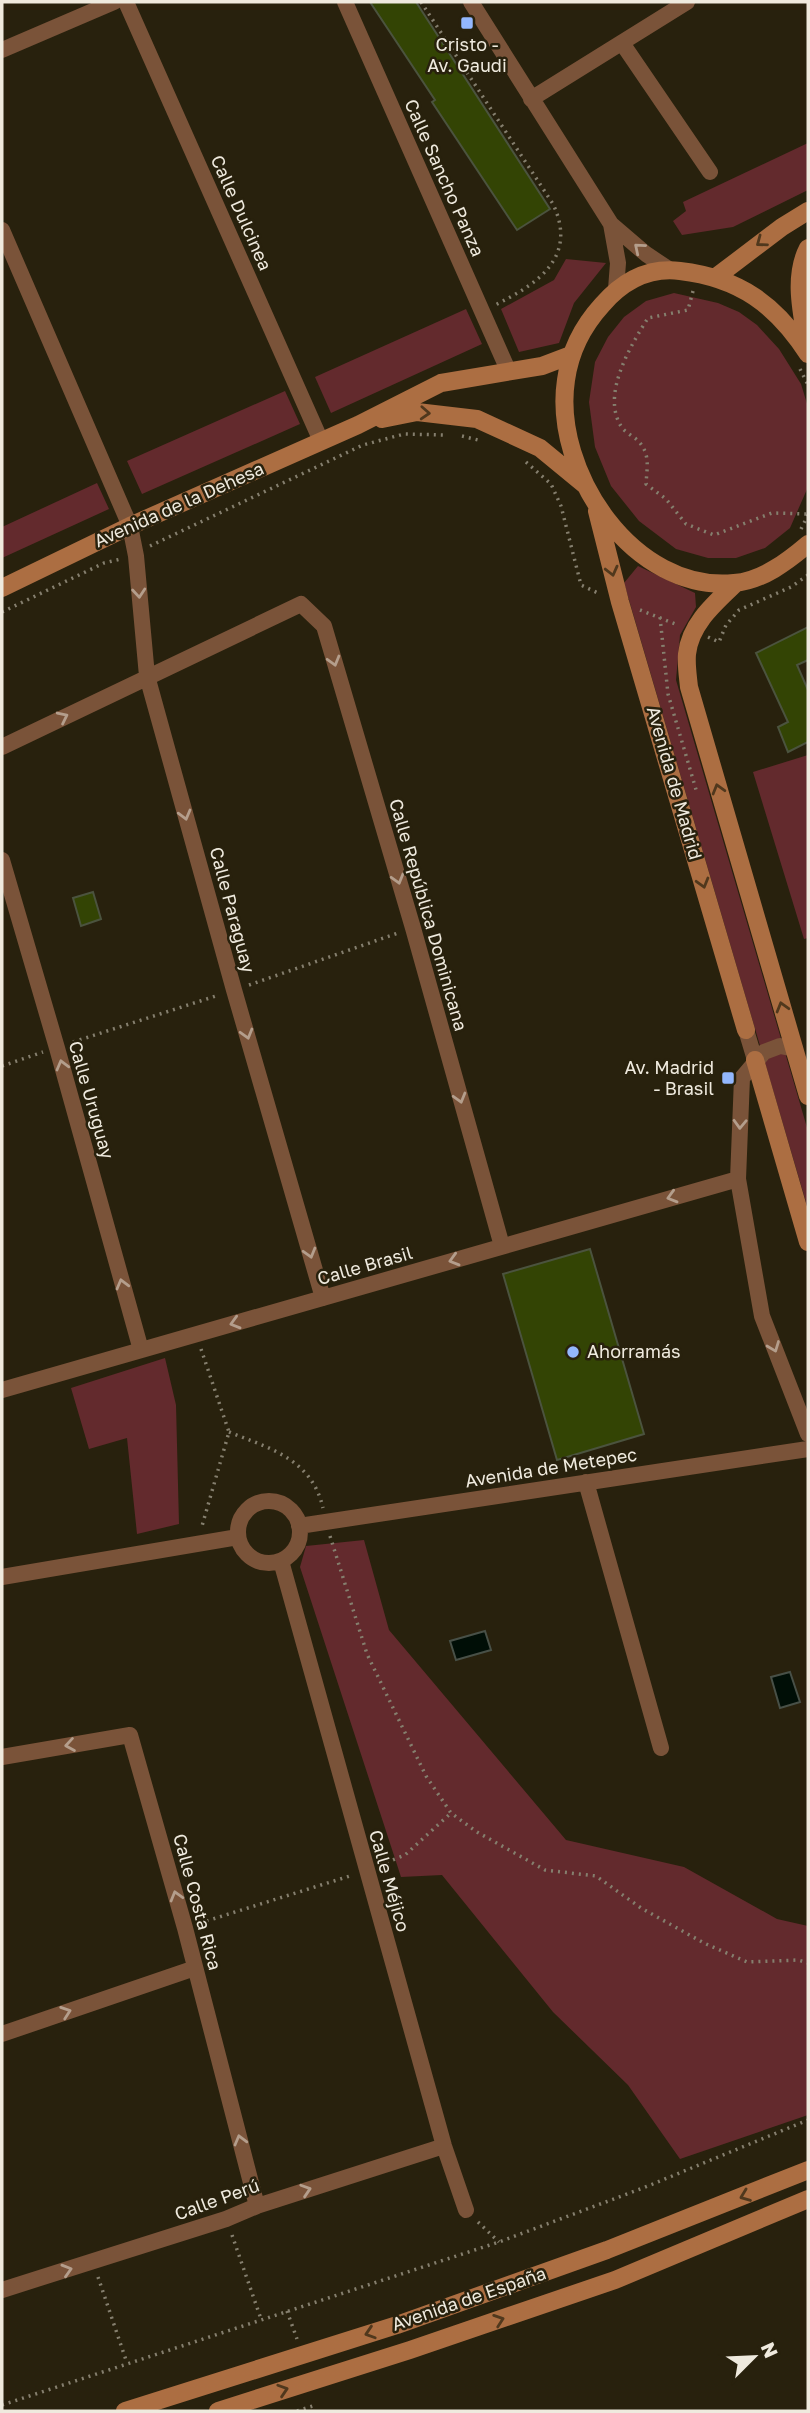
<svg xmlns="http://www.w3.org/2000/svg" width="810" height="2413" font-family="'Golos Text',sans-serif">
<style>
.green{fill:#632a2d}
.water{fill:#000e06;stroke:#485047;stroke-width:2}
.building{fill:#334404;stroke:#4b533e;stroke-width:2}
.lines{fill:none;stroke-linecap:round;stroke-linejoin:round}
.path{stroke:#857f6e;stroke-width:3.5;stroke-dasharray:2 5;stroke-linecap:butt}
.street{stroke:#7a5339;stroke-width:16}
.secondary{stroke:#ac6e42;stroke-width:18}
.oneway{stroke:#50381d}
.oneway2{stroke:#b49e8c}
.poi-dot{fill:#93b7fd;stroke:#28210d;stroke-width:2.5}
.labels{text-anchor:middle;stroke-width:5;stroke-linejoin:round;paint-order:stroke}
.poi-label{font-size:18px;fill:#efeade;stroke:#28210d}
.street-label{font-size:18px;fill:#efeade;stroke:#28210d}
</style>
<rect width="100%" height="100%" fill="#28210d"/>
<path class="green" d="M808 143V190L733 227 682 235 673 221 686 211 683 202Z
M566 259 606 263 574 303 559 343 519 352 501 309 554 280Z
M674 293 718 303 739 312 757 325 779 349 801 384 808 407V487L790 528 765 548 736 558H708L676 549 639 521 611 486 595 447 589 402 595 362 608 337 624 317 646 301Z
M466 309 482 344 331 413 315 377Z
M285 391 300 424 142 494 127 461Z
M97 483 109 509 2 558V527Z
M638 566 695 593 696 607 680 635 676 680 808 1131V1209L624 583Z
M808 755V938L804 939 753 772Z
M165 1358 176 1405 179 1524 137 1534 127 1438 89 1449 71 1388Z
M364 1540 389 1630 566 1840 684 1867 777 1919 808 1926V2115L680 2159 628 2085 553 2012 442 1875 401 1877 300 1567 306 1546Z"/>
<path class="water" d="M485 1631 491 1650 456 1660 450 1641Z
M790 1672 800 1702 780 1708 771 1677Z"/>
<path class="building" d="M370 2H416L550 209 517 230 432 102 435 100Z
M808 627V660L797 665 808 690V742L788 752 778 727 788 722 756 653Z
M93 892 101 919 81 926 73 898Z
M590 1249 644 1434 557 1460 503 1274Z"/>
<g class="lines">
<path class="path" d="M421 2 553 204C578 257 538 284 495 305
M693 291 688 310 648 318C631 345 599 397 623 429 627 433 632 436 636 439 651 452 647 467 646 484L666 499 686 524 714 535 772 513 808 514
M800 369 808 385
M462 436 478 440
M526 462 551 484 561 506 581 585 600 594
M801 529 808 515
M150 546 363 445 404 434 444 435
M640 610 678 625
M2 612 104 563 121 559
M660 617 668 694 697 793
M708 637 719 642 726 625 739 610 791 587 808 575
M249 985 398 933
M73 1042 219 995
M2 1066 43 1052
M201 1349 229 1432 202 1526
M229 1432C269 1448 312 1459 323 1508
M330 1536 367 1654 426 1776 451 1813 477 1832 545 1870 596 1876 641 1908 704 1943 747 1962 798 1960 808 1963
M380 1865 405 1855 451 1813
M200 1923 353 1875
M478 2222 499 2242
M232 2235 261 2319
M98 2277 127 2363
M287 2311 297 2339
M2 2405 499 2242 643 2188 808 2120
M297 2411 316 2405"/>
<path class="street" d="M126 2 321 441
M345 2 508 370
M471 2 611 224 646 254 670 270
M622 43 710 172
M2 50 114 2
M531 99 687 2
M611 224 618 263 616 289
M2 230 130 526 136 556 147 676 234 990 323 1298
M2 747 301 604 324 626 413 928 502 1246
M2 860 57 1048 141 1350
M746 1030 755 1060
M795 1049 780 1046 764 1052 742 1078 738 1179 762 1316 808 1434
M2 1390 738 1179
M586 1482 661 1748
M238 1532a31 31 0 1 1 62 0a31 31 0 1 1-62 0Z
M299 1526 808 1449
M281 1561 444 2146 466 2210
M2 1577 238 1537
M2 1757 130 1735 185 1928 257 2206
M2 2034 195 1968
M2 2290 226 2219 257 2206 444 2146"/>
<path class="secondary" d="M716 277 782 227 808 211
M808 350C803 318 792 278 808 248
M808 354C776 305 740 278 680 271 648 267 622 282 602 305 582 327 570 351 566 380 552 472 634 593 734 583 762 581 788 561 808 544
M382 419 417 412 477 419 540 448 585 485
M597 511 620 602 746 1030
M736 583C715 603 690 624 687 654 686 665 688 677 689 687L808 1096
M2 588 130 526 358 425 441 383 542 366 571 355
M755 1060 808 1242
M125 2411 397 2325 607 2250 808 2170
M218 2411 410 2350 615 2280 808 2199"/>
</g>
<defs><path id="oneway-chevron" d="M-2-3.5L2.5 0L-2 3.5" fill="none" stroke-width="1.6" stroke-linecap="round" stroke-linejoin="round" transform="scale(1.75)"/></defs>
<g class="oneway">
<use href="#oneway-chevron" transform="translate(761 242) rotate(143)"/>
<use href="#oneway-chevron" transform="translate(425 413) rotate(3)"/>
<use href="#oneway-chevron" transform="translate(612 571) rotate(76)"/>
<use href="#oneway-chevron" transform="translate(718 789) rotate(-106)"/>
<use href="#oneway-chevron" transform="translate(703 883) rotate(74)"/>
<use href="#oneway-chevron" transform="translate(782 1007) rotate(-106)"/>
<use href="#oneway-chevron" transform="translate(745 2196) rotate(159)"/>
<use href="#oneway-chevron" transform="translate(499 2320) rotate(-19)"/>
<use href="#oneway-chevron" transform="translate(370 2333) rotate(162)"/>
<use href="#oneway-chevron" transform="translate(283 2390) rotate(-18)"/>
</g>
<g class="oneway2">
<use href="#oneway-chevron" transform="translate(639 248) rotate(-140)"/>
<use href="#oneway-chevron" transform="translate(139 593) rotate(85)"/>
<use href="#oneway-chevron" transform="translate(334 661) rotate(74)"/>
<use href="#oneway-chevron" transform="translate(63 717) rotate(-26)"/>
<use href="#oneway-chevron" transform="translate(185 815) rotate(75)"/>
<use href="#oneway-chevron" transform="translate(398 879) rotate(74)"/>
<use href="#oneway-chevron" transform="translate(247 1034) rotate(74)"/>
<use href="#oneway-chevron" transform="translate(62 1065) rotate(-105)"/>
<use href="#oneway-chevron" transform="translate(460 1098) rotate(74)"/>
<use href="#oneway-chevron" transform="translate(740 1124) rotate(92)"/>
<use href="#oneway-chevron" transform="translate(672 1197) rotate(164)"/>
<use href="#oneway-chevron" transform="translate(310 1253) rotate(74)"/>
<use href="#oneway-chevron" transform="translate(454 1260) rotate(164)"/>
<use href="#oneway-chevron" transform="translate(122 1284) rotate(-105)"/>
<use href="#oneway-chevron" transform="translate(235 1323) rotate(164)"/>
<use href="#oneway-chevron" transform="translate(774 1347) rotate(69)"/>
<use href="#oneway-chevron" transform="translate(70 1745) rotate(171)"/>
<use href="#oneway-chevron" transform="translate(176 1896) rotate(-106)"/>
<use href="#oneway-chevron" transform="translate(66 2012) rotate(-19)"/>
<use href="#oneway-chevron" transform="translate(240 2140) rotate(-105)"/>
<use href="#oneway-chevron" transform="translate(306 2190) rotate(-18)"/>
<use href="#oneway-chevron" transform="translate(67 2270) rotate(-17)"/>
</g>
<g class="poi-dot">
<rect x="460" y="16" width="14" height="14" rx="3.5"/>
<rect x="721" y="1071" width="14" height="14" rx="3.5"/>
<circle cx="573" cy="1352" r="7"/>
</g>
<g class="labels">
<g class="poi-label">
<text x="467" y="51">Cristo -<tspan x="467" dy="21">Av. Gaudi</tspan></text>
<text x="714" y="1074" text-anchor="end">Av. Madrid<tspan x="714" dy="21">- Brasil</tspan></text>
<text x="587" y="1358" text-anchor="start">Ahorramás</text>
</g>
<g class="street-label">
<text transform="translate(444 178) rotate(66)" y="6">Calle Sancho Panza</text>
<text transform="translate(241 213) rotate(66)" y="6">Calle Dulcinea</text>
<text transform="translate(179 505) rotate(-24)" y="6">Avenida de la Dehesa</text>
<text transform="translate(674 783) rotate(74)" y="6">Avenida de Madrid</text>
<text transform="translate(232 910) rotate(75)" y="6">Calle Paraguay</text>
<text transform="translate(428 915) rotate(74)" y="6">Calle República Dominicana</text>
<text transform="translate(91 1100) rotate(74)" y="6">Calle Uruguay</text>
<text transform="translate(365 1266) rotate(-16)" y="6">Calle Brasil</text>
<text transform="translate(551 1468) rotate(-9)" y="6">Avenida de Metepec</text>
<text transform="translate(389 1881) rotate(74)" y="6">Calle Méjico</text>
<text transform="translate(197 1902) rotate(75)" y="6">Calle Costa Rica</text>
<text transform="translate(217 2200) rotate(-20)" y="6">Calle Perú</text>
<text transform="translate(469 2299) rotate(-19)" y="6">Avenida de España</text>
</g>
</g>
<rect width="810" height="2413" fill="none" stroke="#efeade" stroke-width="7"/>
<g transform="translate(754 2357) rotate(66)" stroke="#28210d" stroke-width="5" paint-order="stroke">
<path d="M0-5L12 26L0 18L-12 26Z" fill="#efeade"/>
<text y="-10" font-size="19" font-weight="bold" text-anchor="middle" fill="#efeade">N</text>
</g>
</svg>
